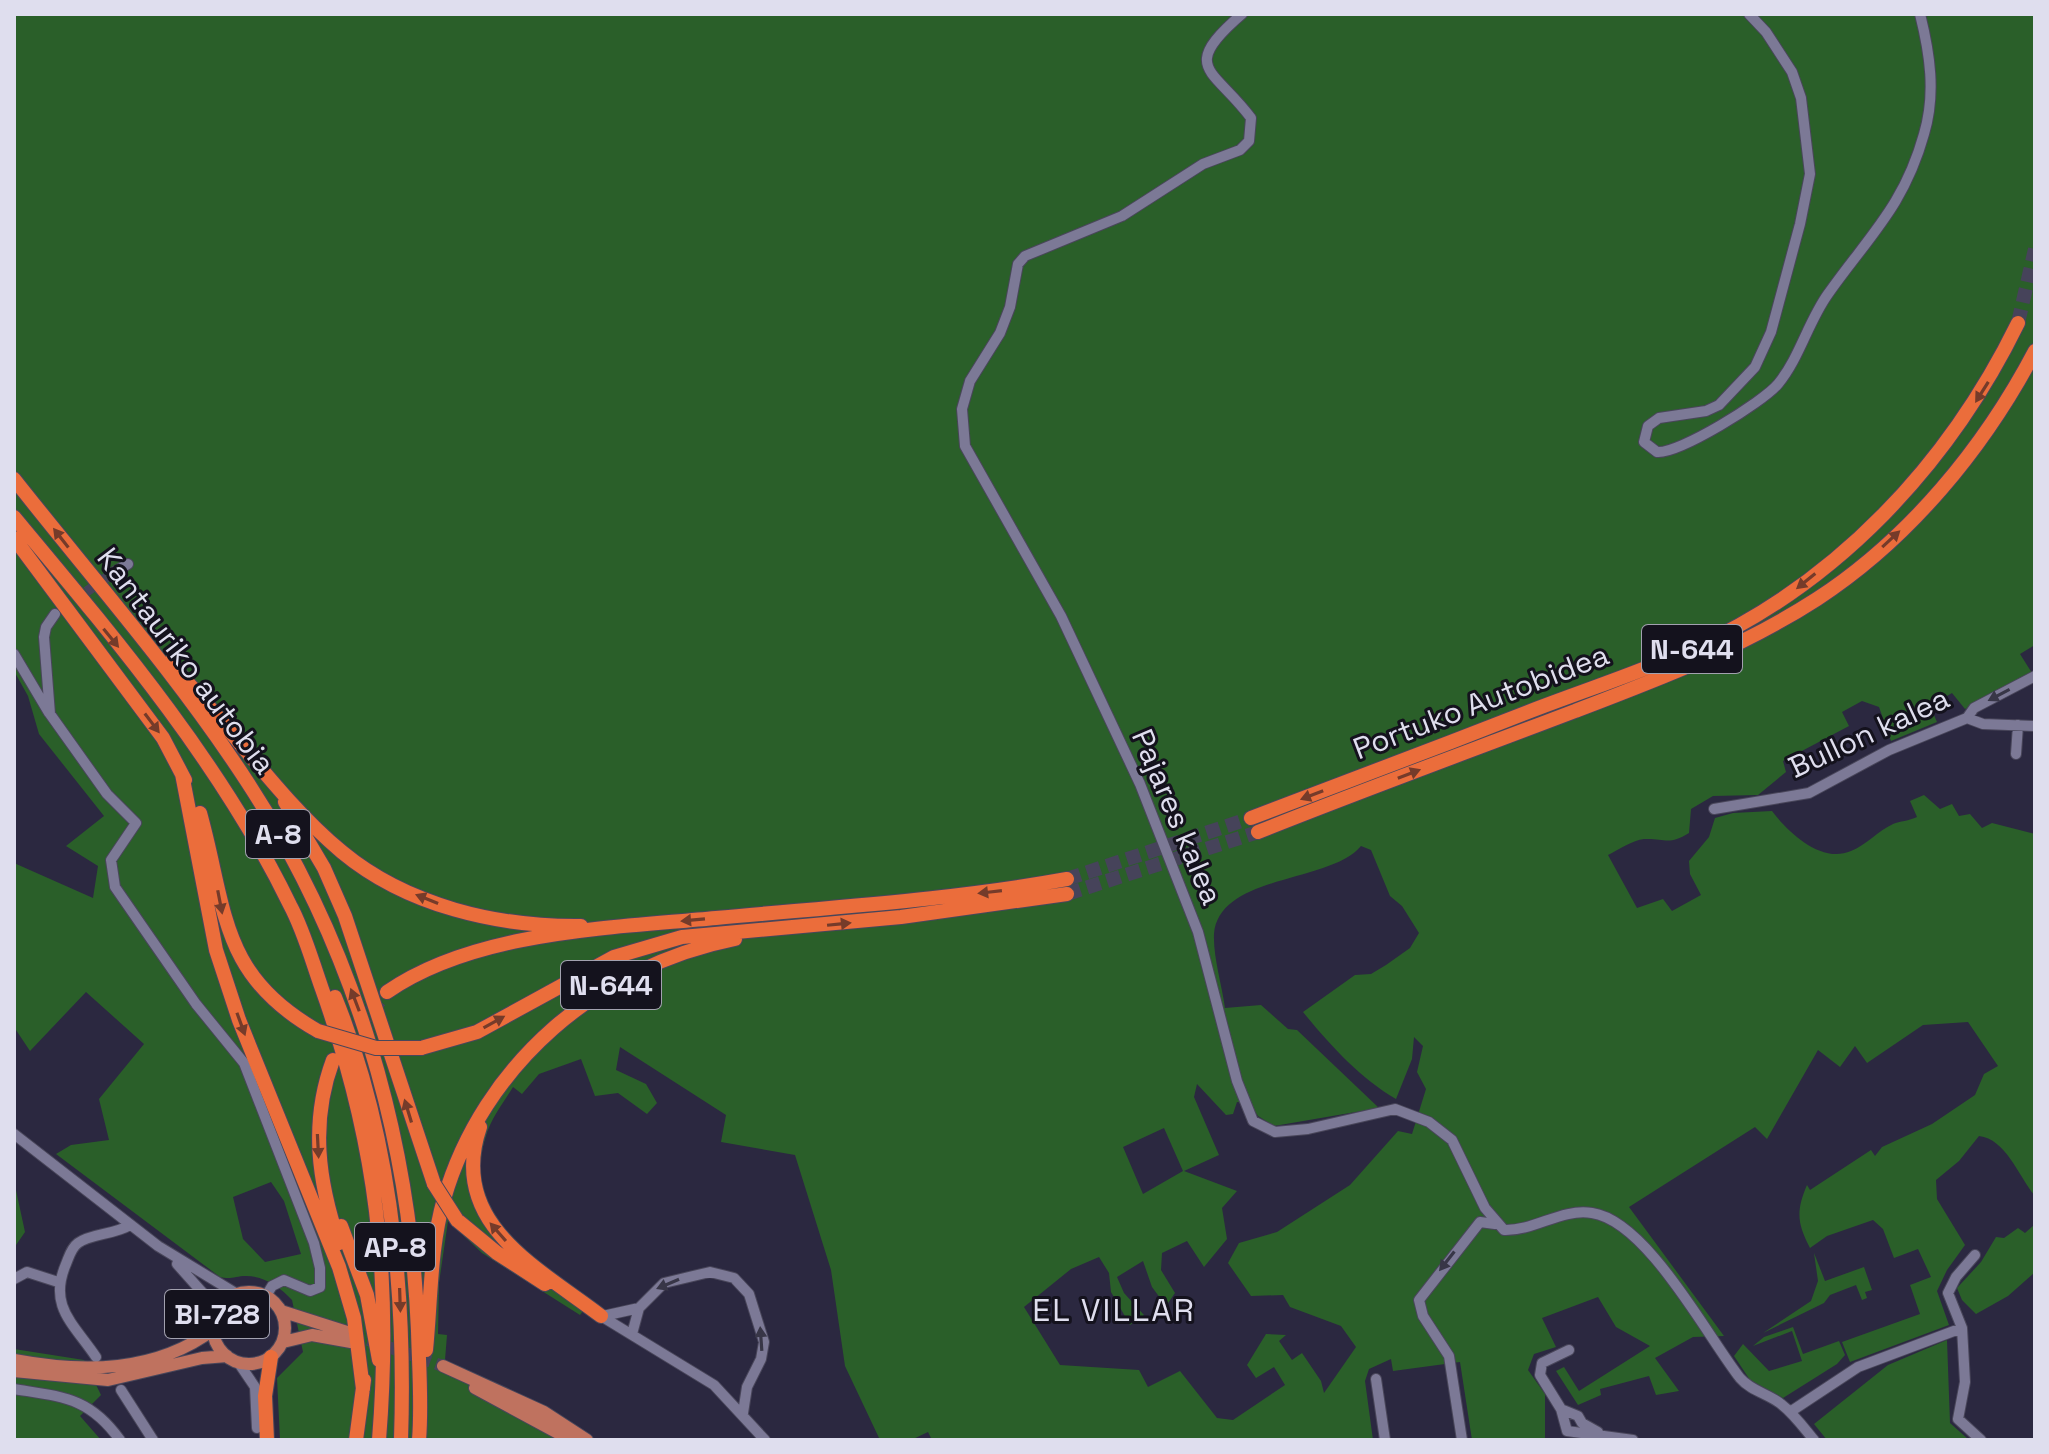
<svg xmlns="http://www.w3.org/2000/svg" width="2049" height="1454" font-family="'Space Grotesk',sans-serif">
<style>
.green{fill:#2a5f29;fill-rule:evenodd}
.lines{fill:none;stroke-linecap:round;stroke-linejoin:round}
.minor-tunnel{stroke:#46435a;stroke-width:10;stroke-dasharray:10 5;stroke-linecap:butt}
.major-tunnel{stroke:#46435a;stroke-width:12;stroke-dasharray:12 6;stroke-linecap:butt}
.highway-tunnel{stroke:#46435a;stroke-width:14;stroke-dasharray:14 7;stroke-linecap:butt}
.minor-casing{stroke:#49465a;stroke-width:12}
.major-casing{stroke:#49465a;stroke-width:14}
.highway-casing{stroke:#49465a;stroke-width:16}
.minor{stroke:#7c7996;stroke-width:10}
.major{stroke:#bf725f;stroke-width:12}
.highway{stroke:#eb6d3b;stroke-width:14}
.highway-bridge-casing{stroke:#49465a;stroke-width:16;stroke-linecap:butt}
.highway-bridge{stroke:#eb6d3b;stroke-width:14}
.oneway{fill:#753b2a}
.oneway2{fill:#383647}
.labels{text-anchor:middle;stroke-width:6;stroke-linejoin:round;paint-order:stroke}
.shield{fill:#14121d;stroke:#a2a1af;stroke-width:2}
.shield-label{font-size:28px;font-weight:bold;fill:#dfdeee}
.street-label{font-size:30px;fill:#dfdeee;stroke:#14121d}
.neighbourhood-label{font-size:32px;letter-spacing:2px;fill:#dfdeee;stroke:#14121d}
</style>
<rect width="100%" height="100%" fill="#2b2840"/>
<path class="green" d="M14 14H2035V645L2020 654 2032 673 1965 709 1952 693 1930 706 1937 722 1891 741 1879 707 1862 701 1842 712 1849 726 1783 761 1786 772 1758 795 1713 796 1691 809 1689 833C1668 846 1665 838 1644 839 1633 840 1618 850 1608 855L1637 908 1663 899 1672 911 1701 895 1690 874 1689 861 1709 837 1715 818 1733 813 1772 811C1788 832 1821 864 1851 851 1866 845 1878 831 1893 824 1900 821 1909 821 1917 817L1910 801 1924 795 1940 809 1952 804 1959 816 1970 814 1982 828 1992 823 2035 834V1196C2019 1177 2006 1139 1979 1136L1959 1161 1936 1180 1937 1199 1965 1245 1947 1270 1937 1291 1949 1325 1850 1362 1842 1342 1920 1314 1910 1285 1931 1277 1918 1249 1894 1258 1883 1229 1873 1220 1827 1236 1810 1248C1797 1223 1796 1211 1807 1185L1810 1190 1871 1150 1875 1156 1882 1147 1932 1124 1975 1095 1984 1074 1998 1066 1968 1022 1923 1025 1867 1063 1855 1046 1840 1067 1818 1050 1767 1139 1755 1127 1629 1207 1724 1336 1693 1337 1655 1358 1679 1391 1656 1395 1649 1376 1600 1389 1601 1395 1578 1405 1556 1371 1564 1367 1579 1391 1650 1346 1616 1327 1598 1297 1542 1318 1556 1347 1534 1354 1528 1370 1545 1394V1440H1472L1460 1362 1393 1371 1391 1359 1369 1369 1365 1381 1373 1440H932L928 1432 911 1440H880L845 1366 831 1270 795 1155 721 1142 726 1115 620 1047 616 1070 646 1084 657 1103 647 1114 618 1093 595 1096 581 1059 539 1074 522 1094 513 1087C504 1102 491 1118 486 1136 459 1215 538 1260 591 1300L580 1315 482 1253 448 1221 439 1283 438 1334 447 1335 445 1360 516 1394 592 1440H280L277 1378 303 1352 292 1300C280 1287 264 1276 246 1276 235 1276 231 1280 220 1277L56 1154 71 1145 109 1140 99 1099 144 1044 86 992 30 1051 14 1027V863L93 898 98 866 66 846 104 816 39 734 28 696 14 671ZM1361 846 1371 850 1390 896 1402 906 1419 933 1410 948 1386 965 1371 974 1355 975 1303 1012C1329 1044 1361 1079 1396 1099L1412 1059 1414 1037 1423 1046 1417 1072 1426 1089 1412 1134 1398 1131 1350 1185 1277 1232 1239 1243 1228 1263 1251 1296 1283 1295 1290 1307 1341 1326 1356 1347 1324 1393 1321 1381 1302 1353 1292 1360 1279 1341 1286 1335 1266 1334 1247 1365 1256 1378 1274 1367 1285 1385 1233 1420 1217 1418 1180 1371 1148 1387 1139 1370 1060 1365 1024 1307 1071 1269 1099 1257 1109 1273 1111 1292 1130 1325 1144 1315 1124 1293 1117 1277 1143 1261 1152 1287 1166 1306 1175 1293 1161 1270 1162 1253 1187 1241 1204 1267 1227 1239 1222 1208 1237 1191 1184 1171 1219 1155 1194 1097 1197 1084 1226 1115 1233 1114 1237 1102 1250 1104 1258 1116 1274 1126 1379 1108 1297 1030 1288 1029 1261 1005 1225 1008C1222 985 1213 957 1214 934 1219 874 1331 883 1361 846ZM1164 1128 1183 1171 1143 1194 1123 1147ZM271 1182 284 1201 301 1254 265 1262 243 1239 233 1197Z
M14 1181 25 1232 14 1248Z
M2035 1224V1272L2008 1296 1976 1314 1962 1300 1957 1288 1981 1262 1996 1237 2004 1238 2018 1228 2025 1233Z
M1814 1253 1825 1281 1864 1267 1872 1290 1865 1292 1867 1298 1862 1300 1856 1285 1830 1295 1824 1303 1763 1333 1811 1301 1818 1281Z
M1793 1327 1803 1354 1839 1341 1845 1355 1837 1364 1783 1398 1750 1380 1734 1356 1743 1344 1769 1371 1802 1361 1792 1331 1753 1346 1764 1337Z
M1947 1340 1950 1423 1969 1440H1827L1814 1424 1888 1365Z
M14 1349 84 1360 101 1395 80 1416 101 1440H14Z"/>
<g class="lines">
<path class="minor-tunnel" d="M62 609 113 573"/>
<path class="major-tunnel" d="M351 1334 443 1366"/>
<path class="highway-tunnel" d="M2018 323 2035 249
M1067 879 1251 818
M1067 894 1258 832
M344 1044 387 992"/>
<defs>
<path id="minor" d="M1242 14C1178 69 1214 68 1251 118L1249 141 1240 150 1203 164 1122 216 1025 256 1018 264 1010 307 1000 333 970 381 962 409 965 446 1061 616 1140 784 1198 932 1237 1081 1253 1121 1275 1132 1308 1129 1395 1109 1429 1122 1452 1140 1485 1208 1504 1230C1535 1231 1561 1208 1592 1213 1647 1221 1707 1336 1740 1378 1751 1391 1769 1394 1781 1404 1794 1414 1804 1428 1814 1440
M1749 14 1766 32 1792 72 1801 98 1810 174 1800 224 1771 332 1755 367 1719 405 1706 411 1659 418 1648 426 1644 442 1657 452C1679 454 1763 402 1778 384 1800 357 1808 322 1828 294 1869 236 1904 206 1924 134 1936 94 1930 54 1920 14
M113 573 128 564
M55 614 46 627 44 637 50 714 107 794 136 823 111 860 115 887 196 1004 244 1063 314 1243 320 1268V1287L310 1291 284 1280 272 1286 266 1296
M14 654 49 713
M1967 718 1983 724 2035 726
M2016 754 2018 725
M1714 809 1809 793 1889 750 1967 718 1974 708 2035 676
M14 1134 158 1246 237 1294
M1975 1255 1956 1277 1948 1293 1962 1328 1965 1382 1958 1419 1981 1440
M177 1264 218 1310
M14 1279 27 1272 58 1282
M601 1316 714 1385 765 1440
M603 1316 639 1308
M632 1334 639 1308 664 1283 710 1272 734 1278 749 1294 764 1342 761 1359 747 1387 743 1413
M1569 1350 1542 1363 1540 1375 1561 1409 1567 1431 1633 1440
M96 1357C73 1323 48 1306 66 1264 69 1257 71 1248 78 1243 92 1233 114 1235 130 1225
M238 1362 255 1387 257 1428
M1376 1379 1385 1440
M14 1389C63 1397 89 1397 120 1440
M121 1390 153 1440
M1561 1409 1578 1416 1582 1423 1598 1432
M1790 1412 1858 1367 1962 1328
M1462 1440 1449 1356 1423 1316 1419 1300 1480 1222 1495 1224"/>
<path id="major" d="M213 1328a36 36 0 1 1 72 0a36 36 0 1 1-72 0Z
M281 1311 347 1332
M283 1342 312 1335 351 1342
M14 1360C83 1373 156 1373 214 1329
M443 1366 544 1412 587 1440
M14 1371 108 1380 202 1358 227 1356
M475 1388 571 1440"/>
<path id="highway" d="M14 479C92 578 177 674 246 780 354 945 410 1135 418 1331 419 1368 422 1404 419 1440
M14 517C115 638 221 763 290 905 304 931 312 961 322 989 377 1143 392 1277 379 1440
M14 538 163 738 185 780
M169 663C229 723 277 798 342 852 407 906 498 927 581 926
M182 774 216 950 239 1020 339 1267 354 1318 363 1389
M285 802 324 868 345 916 434 1184
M200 813C227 910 219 975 318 1031
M1251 818C1344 783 1436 748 1528 712 1582 691 1639 673 1692 649 1837 584 1949 464 2018 323
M1258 832C1363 790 1470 751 1575 711 1659 679 1741 648 1817 599 1909 539 1984 448 2035 351
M387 992C475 931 611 928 716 918 833 907 951 900 1067 879
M335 997C391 1136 406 1291 401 1440
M421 1048 477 1032 614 957 682 937 901 917 1067 894
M333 1060C310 1122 318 1181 339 1243
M480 1127C447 1223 537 1267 601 1316
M457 1220 497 1253 545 1284
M341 1226 367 1295 379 1360
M426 1350C431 1300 430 1247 444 1199 483 1064 599 966 735 939
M267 1440 265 1396 271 1357
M356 1440 364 1380"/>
</defs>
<use href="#minor" class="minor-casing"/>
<use href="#major" class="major-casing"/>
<use href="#highway" class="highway-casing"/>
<use href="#minor" class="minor"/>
<use href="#major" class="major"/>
<use href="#highway" class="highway"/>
<defs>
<path id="highway-bridge" d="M318 1031 376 1048H421
M434 1184 457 1220"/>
</defs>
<use href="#highway-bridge" class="highway-bridge-casing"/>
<use href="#highway-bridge" class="highway-bridge"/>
</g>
<defs><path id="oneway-solid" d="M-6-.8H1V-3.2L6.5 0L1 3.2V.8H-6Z" transform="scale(2)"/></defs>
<g class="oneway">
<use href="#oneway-solid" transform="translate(1982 392) rotate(122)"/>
<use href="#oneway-solid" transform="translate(61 538) rotate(-128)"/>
<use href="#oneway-solid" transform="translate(1891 539) rotate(-43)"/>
<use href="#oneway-solid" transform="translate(1806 581) rotate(141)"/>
<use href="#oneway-solid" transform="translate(111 638) rotate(51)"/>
<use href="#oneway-solid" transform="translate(152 723) rotate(53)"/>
<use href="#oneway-solid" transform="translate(1409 774) rotate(-21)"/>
<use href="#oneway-solid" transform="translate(1312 795) rotate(159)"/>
<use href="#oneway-solid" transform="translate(990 892) rotate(173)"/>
<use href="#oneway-solid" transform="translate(427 899) rotate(-158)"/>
<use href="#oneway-solid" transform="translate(220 902) rotate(79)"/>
<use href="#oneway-solid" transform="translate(693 920) rotate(175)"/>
<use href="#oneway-solid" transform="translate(839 924) rotate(-6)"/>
<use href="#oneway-solid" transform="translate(355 1000) rotate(-111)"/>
<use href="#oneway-solid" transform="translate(494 1022) rotate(-29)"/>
<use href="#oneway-solid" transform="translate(241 1024) rotate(70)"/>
<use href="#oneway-solid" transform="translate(408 1111) rotate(-107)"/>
<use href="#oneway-solid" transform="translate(318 1146) rotate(87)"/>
<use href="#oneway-solid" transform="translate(498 1232) rotate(-131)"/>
<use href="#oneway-solid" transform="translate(400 1300) rotate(88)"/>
</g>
<g class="oneway2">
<use href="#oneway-solid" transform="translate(1999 695) rotate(152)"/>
<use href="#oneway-solid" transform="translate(1447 1261) rotate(128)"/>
<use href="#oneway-solid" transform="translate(668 1284) rotate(157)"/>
<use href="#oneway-solid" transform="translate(761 1339) rotate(-94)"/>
</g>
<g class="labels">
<g class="shield">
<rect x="1642" y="625" width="100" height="48" rx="6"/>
<rect x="246" y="810" width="64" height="48" rx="6"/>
<rect x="561" y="961" width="100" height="48" rx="6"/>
<rect x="355" y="1223" width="80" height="48" rx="6"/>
<rect x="165" y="1290" width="104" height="48" rx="6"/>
</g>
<g class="shield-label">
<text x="1692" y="659">N-644</text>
<text x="278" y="844">A-8</text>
<text x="611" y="995">N-644</text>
<text x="395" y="1257">AP-8</text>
<text x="217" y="1324">BI-728</text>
</g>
<g class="street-label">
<text transform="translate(186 661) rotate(53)" y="10">Kantauriko autobia</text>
<text transform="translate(1481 702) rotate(-21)" y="10">Portuko Autobidea</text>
<text transform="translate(1869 733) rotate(-25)" y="10">Bullon kalea</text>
<text transform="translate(1177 817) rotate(67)" y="10">Pajares kalea</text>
</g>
<g class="neighbourhood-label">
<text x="1114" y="1321">EL VILLAR</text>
</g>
</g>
<rect width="2049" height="1454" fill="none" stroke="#dfdeee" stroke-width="32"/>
</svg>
